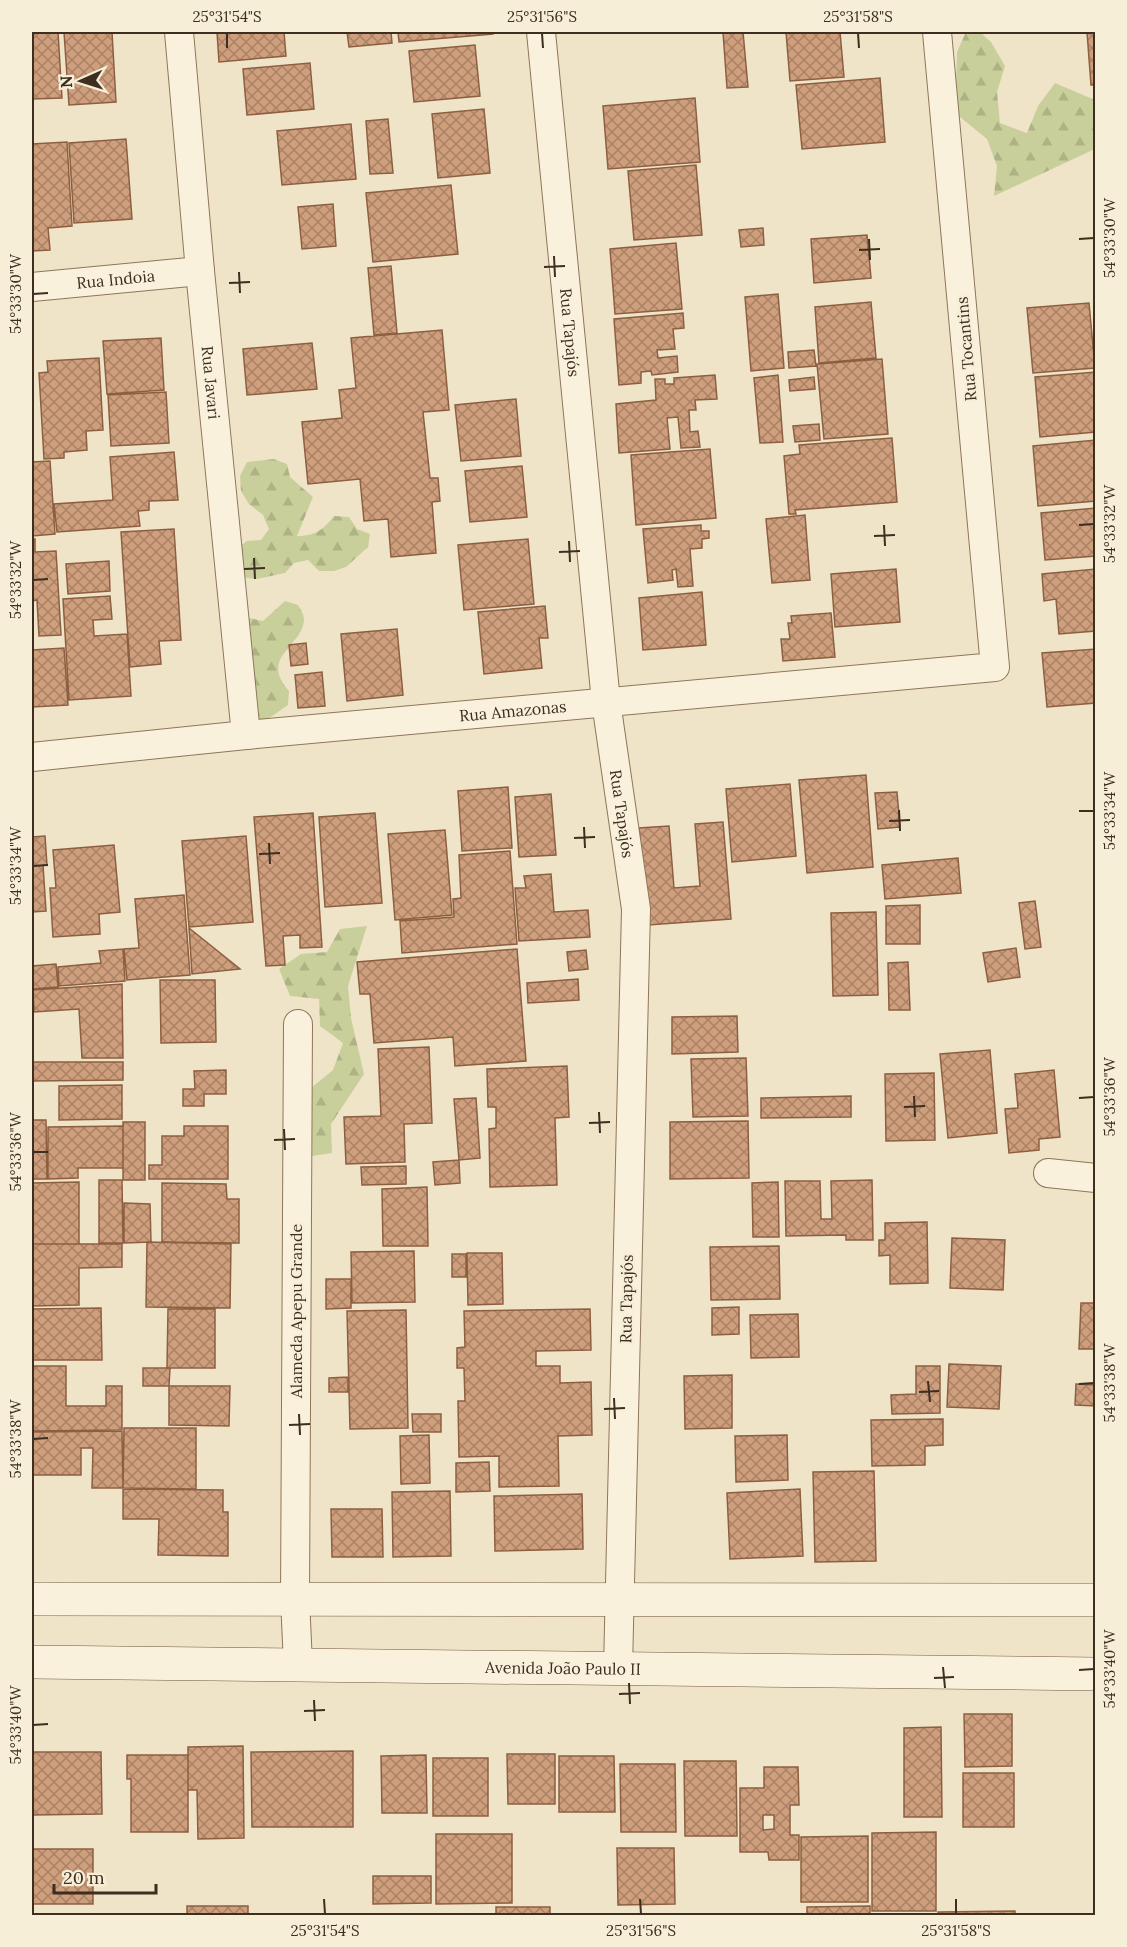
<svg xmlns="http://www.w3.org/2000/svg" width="1127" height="1947" font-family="Lora,serif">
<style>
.forest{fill:url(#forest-firs)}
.building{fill:url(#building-cross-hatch);stroke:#8d5f41;stroke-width:1.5;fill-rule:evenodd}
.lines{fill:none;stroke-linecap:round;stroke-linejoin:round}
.minor-casing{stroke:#8d765c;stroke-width:30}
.secondary-casing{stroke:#6f573f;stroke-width:34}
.minor{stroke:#faf1dc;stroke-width:28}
.secondary{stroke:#faf1dc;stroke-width:33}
.ticks{fill:none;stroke:#3d2e20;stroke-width:2}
.labels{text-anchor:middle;stroke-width:4.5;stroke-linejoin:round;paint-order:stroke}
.street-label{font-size:16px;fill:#3d2e20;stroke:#f7eed8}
.neatline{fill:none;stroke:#3d2e20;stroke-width:2}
.ticks-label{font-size:15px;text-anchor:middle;fill:#3d2e20}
</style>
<defs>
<pattern id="forest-firs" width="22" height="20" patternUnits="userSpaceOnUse" patternTransform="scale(1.5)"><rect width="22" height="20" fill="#c9cf9b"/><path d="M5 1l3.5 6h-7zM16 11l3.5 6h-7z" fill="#aeb285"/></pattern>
<pattern id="building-cross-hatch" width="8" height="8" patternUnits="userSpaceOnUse" patternTransform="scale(1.5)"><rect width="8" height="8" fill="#cf9f7d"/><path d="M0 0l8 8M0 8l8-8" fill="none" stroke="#a98266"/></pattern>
</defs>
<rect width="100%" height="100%" fill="#f0e4c8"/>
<path class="forest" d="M966 32H980L991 42 1005 66 997 92 1000 123 1027 133 1038 106 1055 83 1095 100V149L994 196 997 166 987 139 950 109 956 81 957 52Z
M274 459 287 464 290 477 313 497 297 536C315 536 323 530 334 516L349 517 357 529 370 534 368 547 346 567 334 571H319L308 560 294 563 285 573 257 579 240 577 234 550 247 541 261 540 269 529 263 515 249 504 241 491 240 476 247 462Z
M285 601 298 605C300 609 304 614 304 619 304 646 258 656 289 691L288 705 265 721 251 723 244 634 249 618 263 621Z
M367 926 348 986 351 1018 364 1074 331 1124 332 1153 305 1157 311 1088 333 1070 343 1043 320 1026 319 999 290 996 279 969 301 954 327 952 340 929Z"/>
<path class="building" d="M32 32H58L62 98 32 99Z
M64 32H112L116 102 69 105Z
M217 32H284L286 56 219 62Z
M347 32H391L392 43 349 47Z
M398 32H493V34L399 42Z
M723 32H743L748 87 727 88Z
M786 32H840L844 77 790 81Z
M1087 32H1096V85H1091Z
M475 45 480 96 414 102 409 51Z
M310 63 314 109 247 115 243 69Z
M880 78 885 142 802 149 796 85Z
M695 98 700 162 608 169 603 106Z
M484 109 490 173 438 178 432 114Z
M388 119 393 173 370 174 366 121Z
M351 124 356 179 282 185 277 131Z
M126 139 132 219 74 223 69 143Z
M67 142 72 226 48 228 50 250 32 251V144Z
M696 165 702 235 634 240 628 171Z
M451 185 458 254 373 262 366 193Z
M333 204 336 246 302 249 298 207Z
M763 228 764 245 741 247 739 230Z
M867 235 871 278 814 283 811 239Z
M676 243 682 309 615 314 610 249Z
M391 266 397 333 374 335 368 268Z
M778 294 784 368 751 371 745 297Z
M871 302 876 358 819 363 815 307Z
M1089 303 1095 368 1033 373 1027 308Z
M683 313 684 328 673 329 675 349 657 350 658 358 677 356 678 372 652 375 651 371 641 372V383L619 385 614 319Z
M442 330 449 410 423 412 430 478H438L440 501 432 502 436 553 391 557 388 519 364 521 360 479 308 484 302 422 342 418 339 390 356 388 351 338Z
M161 338 164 390 107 394 103 341Z
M312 343 317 389 247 395 243 349Z
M814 350 816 366 789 368 788 352Z
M99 358 103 430 86 431 87 450 64 452V458L44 459 39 373 48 372 47 361Z
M882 359 888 434 824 439 817 364Z
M1096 372V432L1040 437 1035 377Z
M715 375 717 399 695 400 696 410H689L690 432 698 431 700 447 681 448 678 417 667 418 670 449 619 453 616 404 656 400 655 379H665V384H674V378Z
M778 375 783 442 760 443 754 378Z
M814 377 815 389 790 391 789 380Z
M166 392 169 443 111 446 108 395Z
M516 399 521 456 461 461 455 405Z
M819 424 820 440 795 442 793 426Z
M892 438 897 502 795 510 796 514H789L784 456 800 454 799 445Z
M1096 440V501L1038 506 1033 446Z
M710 449 716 518 636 525 631 455Z
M174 452 178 500 149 501V510L138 511 140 526 57 532 54 504 113 500 110 457Z
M50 461 55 534 32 536V462Z
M522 466 527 517 470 522 465 471Z
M1096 508V556L1045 560 1041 513Z
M805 515 810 580 772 583 766 519Z
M701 525V531H709V538L702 539V548L690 549 693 586 678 587 676 569 672 570 673 580 648 583 643 529Z
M174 529 181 640 159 641 161 664 130 667 121 532Z
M32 539H35V552L56 551 61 635 39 636 37 600 32 601Z
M528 539 534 604 464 610 458 545Z
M109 561 110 591 68 594 66 564Z
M896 569 900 622 835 627 831 574Z
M1096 569V631L1059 634 1056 599 1044 601 1042 574Z
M702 592 706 645 643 650 639 598Z
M110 596 112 619 93 620 94 636 127 634 131 696 69 700 63 599Z
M545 606 548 638H539L542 668 484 674 478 612Z
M831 613 835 657 783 661 781 639H790L788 623H792L791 616Z
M397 629 403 695 347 701 341 634Z
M306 643 308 664 291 666 289 645Z
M64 648 68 705 32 707V650Z
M1096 649V703L1047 707 1042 653Z
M322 672 325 706 298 708 295 675Z
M866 775 873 867 807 873 799 780Z
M790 784 796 856 732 862 726 789Z
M508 787 512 848 462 851 458 791Z
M897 792 900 827 878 829 875 793Z
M551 794 556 855 519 857 515 797Z
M313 813 322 947 300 948V935L283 936 285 965 266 966 254 817Z
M375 813 382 903 325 907 319 817Z
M723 822 731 919 648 925 639 828 669 826 674 888 700 886 695 824Z
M445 830 452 915 395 920 388 834Z
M45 836 47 865H43L46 911 32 912V837Z
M246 836 253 922 189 927 182 841Z
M114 845 120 912 99 914 100 934 53 937 50 888H56L53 850Z
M510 851 517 944 402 953 400 921 454 917 453 899 461 898 459 855Z
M958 858 961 893 885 899 882 865Z
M551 874 554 912 588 910 590 937 519 941 515 888H526L524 876Z
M184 895 190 975 127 980 124 949 139 948 135 899Z
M1035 901 1041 947 1025 949 1019 903Z
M920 905V944H886V906Z
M876 912 878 995 833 996 831 913Z
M189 928 240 969 192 974Z
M1016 948 1020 977 988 982 983 953Z
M123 949 125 981 59 986 58 967 101 963 99 951Z
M517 949 526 1061 455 1066 453 1037 374 1043 370 994H360L357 962Z
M586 950 588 969 569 971 567 952Z
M908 962 910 1010H889L888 963Z
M56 964 58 987 32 989V966Z
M578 979 579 1000 528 1003 527 983Z
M160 980H215L216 1042 161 1043Z
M122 984 123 1058H82L79 1009 34 1012 33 990Z
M737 1016 738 1052 672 1054V1017Z
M429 1047 432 1123 404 1124 405 1162 346 1164 344 1117 381 1116 378 1049Z
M990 1050 997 1133 948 1138 940 1054Z
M746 1058 748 1116 693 1117 691 1059Z
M32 1062H123V1080L32 1081Z
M567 1066 569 1117 555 1118 557 1185 490 1187 489 1129 496 1128V1107H488L487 1069Z
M226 1070V1094H204V1106H183V1089H195L194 1071Z
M1054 1070 1060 1137 1039 1139V1150L1009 1153 1005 1109 1018 1108 1015 1074Z
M934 1073 935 1140 886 1141 885 1074Z
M122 1085V1119L59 1120V1086Z
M851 1096V1117L761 1118V1098Z
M476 1098 480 1158 459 1160 454 1099Z
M32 1120H46L47 1179H32Z
M748 1121 749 1178 670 1179V1122Z
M123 1122H145V1180H123Z
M123 1126V1168H78V1178L48 1179V1127Z
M184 1126H228V1179H149V1165H162V1136H184Z
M459 1160 460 1183 435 1185 433 1162Z
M406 1166V1184L362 1185 361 1167Z
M99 1180H122L123 1243H99Z
M872 1180 873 1240H846V1235L786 1236 785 1181H820L821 1219H832L831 1181Z
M79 1182V1244H32V1183Z
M778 1182 779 1237H753L752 1183Z
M162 1183 226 1184 227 1199H239V1243L162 1242Z
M427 1187 428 1246H383L382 1189Z
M124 1203 150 1204 151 1242 124 1243Z
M927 1222 928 1283 890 1284V1255L879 1256V1240H885V1223Z
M952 1238 1005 1240 1003 1290 950 1288Z
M147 1242 231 1244 230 1308 146 1307Z
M32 1244H122V1267L79 1268V1305L32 1306Z
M779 1246 780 1299 711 1300 710 1247Z
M414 1251 415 1302 352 1303 351 1252Z
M467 1253H502L503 1304 468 1305Z
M452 1254H466V1277H452Z
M326 1279H351V1308L326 1309Z
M1081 1303H1096V1349H1079Z
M739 1307V1334L712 1335V1308Z
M101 1308 102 1360H32V1309Z
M168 1309H215V1368H167Z
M590 1309 591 1350 536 1351V1366H560V1383L591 1382 592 1435 558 1436 559 1486 499 1487V1456L459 1457 458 1401H465L464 1368H457V1348L465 1347 464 1311Z
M406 1310 408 1428 350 1429 347 1311Z
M798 1314 799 1357 751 1358 750 1315Z
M949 1364 1001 1366 999 1409 947 1407Z
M32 1366H66V1406H106V1386H122V1430L32 1431Z
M916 1366H940V1413L892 1414 891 1395 916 1394Z
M143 1368H170L169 1386H143Z
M732 1375V1428L685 1429 684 1376Z
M348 1377V1392H329V1378Z
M1076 1384 1096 1385V1406L1075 1405Z
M169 1386H230L229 1426 169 1425Z
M412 1414H441V1432H413Z
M943 1419V1445L925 1446V1465L872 1466 871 1420Z
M124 1428H196V1489L123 1488Z
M122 1431 123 1488H92L93 1448H81V1475H32V1432Z
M429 1435 430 1483 401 1484 400 1436Z
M787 1435 788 1480 736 1482 735 1436Z
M489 1462 490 1491 456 1492V1463Z
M874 1471 876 1561 815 1562 813 1472Z
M123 1489 223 1490V1512H228V1556L158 1555 159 1519H123Z
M800 1489 803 1556 730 1559 727 1493Z
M450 1491 451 1556 393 1557 392 1492Z
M582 1494 583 1549 495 1551 494 1496Z
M331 1509H382L383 1557H332Z
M964 1714H1012V1766L965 1767Z
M941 1727 942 1817H904V1728Z
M243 1746 244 1838 198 1839 197 1790H188V1747Z
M353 1751V1827H252L251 1752Z
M32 1752H101L102 1814 32 1815Z
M507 1754H555V1804H508Z
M127 1755H188V1832H131V1779H127Z
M426 1755 427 1813H382L381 1756Z
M559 1756H614L615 1812H559Z
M433 1758H488V1816H433Z
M684 1761H736L737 1836H685Z
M620 1764H675L676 1832H621Z
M764 1767H798L799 1805H790V1835H799V1860H769L768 1852H740V1788H764ZM763 1815H774V1829L763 1830Z
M963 1773H1014V1827H963Z
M936 1832V1911H872V1833Z
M436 1834H512V1903L436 1904Z
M868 1836V1902H801V1837Z
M617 1848H674L675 1904 618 1905Z
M32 1849H93V1904H32Z
M373 1876H431V1903L373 1904Z
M187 1906H248V1916H187Z
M870 1906V1916H807V1907Z
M496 1907H550V1916H496Z
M1015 1911V1916H938V1912Z"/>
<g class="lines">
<defs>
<g id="minor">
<path id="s1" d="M179 32 200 271 246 735"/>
<path id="s2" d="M541 32 606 702 636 909 618 1668"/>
<path id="s3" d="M32 287 200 271"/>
<path id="s4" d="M32 757 246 735 995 667 937 32"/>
<path d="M298 1024 295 1599 298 1664"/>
<path d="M1048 1173 1096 1178"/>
</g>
<g id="secondary">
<path d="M32 1599 1096 1600"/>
<path id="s5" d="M32 1662 1096 1674"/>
</g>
</defs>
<use href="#minor" class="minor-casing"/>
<use href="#secondary" class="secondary-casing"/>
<use href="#minor" class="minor"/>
<use href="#secondary" class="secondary"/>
</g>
<path class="ticks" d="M227 33V48M542 33 543 48M858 33 859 48M869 239 870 260M1079 239 1094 238M859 250 880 249M554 256 555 277M544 267 565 266M239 272 240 293M229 283 250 282M33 294 48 293M884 525 885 546M1079 525 1094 524M874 536 895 535M569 541 570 562M559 552 580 551M254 558 255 579M244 569 265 568M33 580 48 579M899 810 900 831M1079 811H1094M889 821 910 820M584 827 585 848M574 838 595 837M269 843 270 864M259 854 280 853M33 866 48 865M914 1096 915 1117M1079 1098 1094 1097M904 1107 925 1106M599 1112 600 1133M589 1123 610 1122M284 1129 285 1150M274 1140 295 1139M33 1152H48M928 1381 930 1402M1079 1384 1094 1383M919 1392 939 1391M614 1398 615 1419M604 1409 625 1408M299 1414 300 1435M289 1425 310 1424M33 1439 48 1438M943 1667 945 1688M1079 1670 1094 1669M934 1678 954 1677M629 1683 630 1704M619 1694 640 1693M314 1700 315 1721M304 1711 325 1710M33 1725 48 1724M324 1899 325 1914M640 1899 641 1914M956 1899V1914"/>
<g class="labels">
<g class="street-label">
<text dy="6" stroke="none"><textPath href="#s3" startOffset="84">Rua Indoia</textPath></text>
<text dy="6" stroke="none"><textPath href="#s2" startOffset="302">Rua Tapajós</textPath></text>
<text transform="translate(966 349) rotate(-95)" y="6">Rua Tocantins</text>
<text dy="6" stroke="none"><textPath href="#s1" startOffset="352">Rua Javari</textPath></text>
<text dy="6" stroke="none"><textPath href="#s4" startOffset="483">Rua Amazonas</textPath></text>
<text dy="6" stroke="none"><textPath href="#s2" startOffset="786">Rua Tapajós</textPath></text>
<text transform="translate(626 1299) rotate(-89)" y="6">Rua Tapajós</text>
<text transform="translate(296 1311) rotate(-90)" y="6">Alameda Apepu Grande</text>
<text dy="6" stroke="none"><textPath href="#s5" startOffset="531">Avenida João Paulo II</textPath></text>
</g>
</g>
<rect width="1127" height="1947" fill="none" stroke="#f7eed8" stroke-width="66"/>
<g transform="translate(81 81) rotate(267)" stroke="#f7eed8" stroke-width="4.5" paint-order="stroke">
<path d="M0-4.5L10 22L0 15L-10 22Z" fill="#3d2e20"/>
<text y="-9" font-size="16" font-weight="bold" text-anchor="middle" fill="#3d2e20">N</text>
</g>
<path d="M54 1884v9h102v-9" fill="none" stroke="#3d2e20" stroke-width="3"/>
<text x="63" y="1884" font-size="18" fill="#3d2e20" stroke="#f7eed8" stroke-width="4.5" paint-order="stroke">20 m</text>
<rect x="33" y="33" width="1061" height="1881" class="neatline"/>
<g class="ticks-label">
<text x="227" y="22">25°31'54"S</text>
<text x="542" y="22">25°31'56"S</text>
<text x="858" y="22">25°31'58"S</text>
<text transform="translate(1110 238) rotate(-90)" y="5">54°33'30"W</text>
<text transform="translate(16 294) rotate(-90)" y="5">54°33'30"W</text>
<text transform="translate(1110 524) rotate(-90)" y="5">54°33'32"W</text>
<text transform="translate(16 580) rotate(-90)" y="5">54°33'32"W</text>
<text transform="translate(1110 811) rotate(-90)" y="5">54°33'34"W</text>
<text transform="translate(16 866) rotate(-90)" y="5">54°33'34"W</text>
<text transform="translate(1110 1097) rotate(-90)" y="5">54°33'36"W</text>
<text transform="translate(16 1152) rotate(-90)" y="5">54°33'36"W</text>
<text transform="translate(1110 1383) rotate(-90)" y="5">54°33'38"W</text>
<text transform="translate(16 1439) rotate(-90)" y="5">54°33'38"W</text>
<text transform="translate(1110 1669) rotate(-90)" y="5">54°33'40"W</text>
<text transform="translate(16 1725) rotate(-90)" y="5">54°33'40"W</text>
<text x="325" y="1936">25°31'54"S</text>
<text x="641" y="1936">25°31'56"S</text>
<text x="956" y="1936">25°31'58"S</text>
</g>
</svg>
